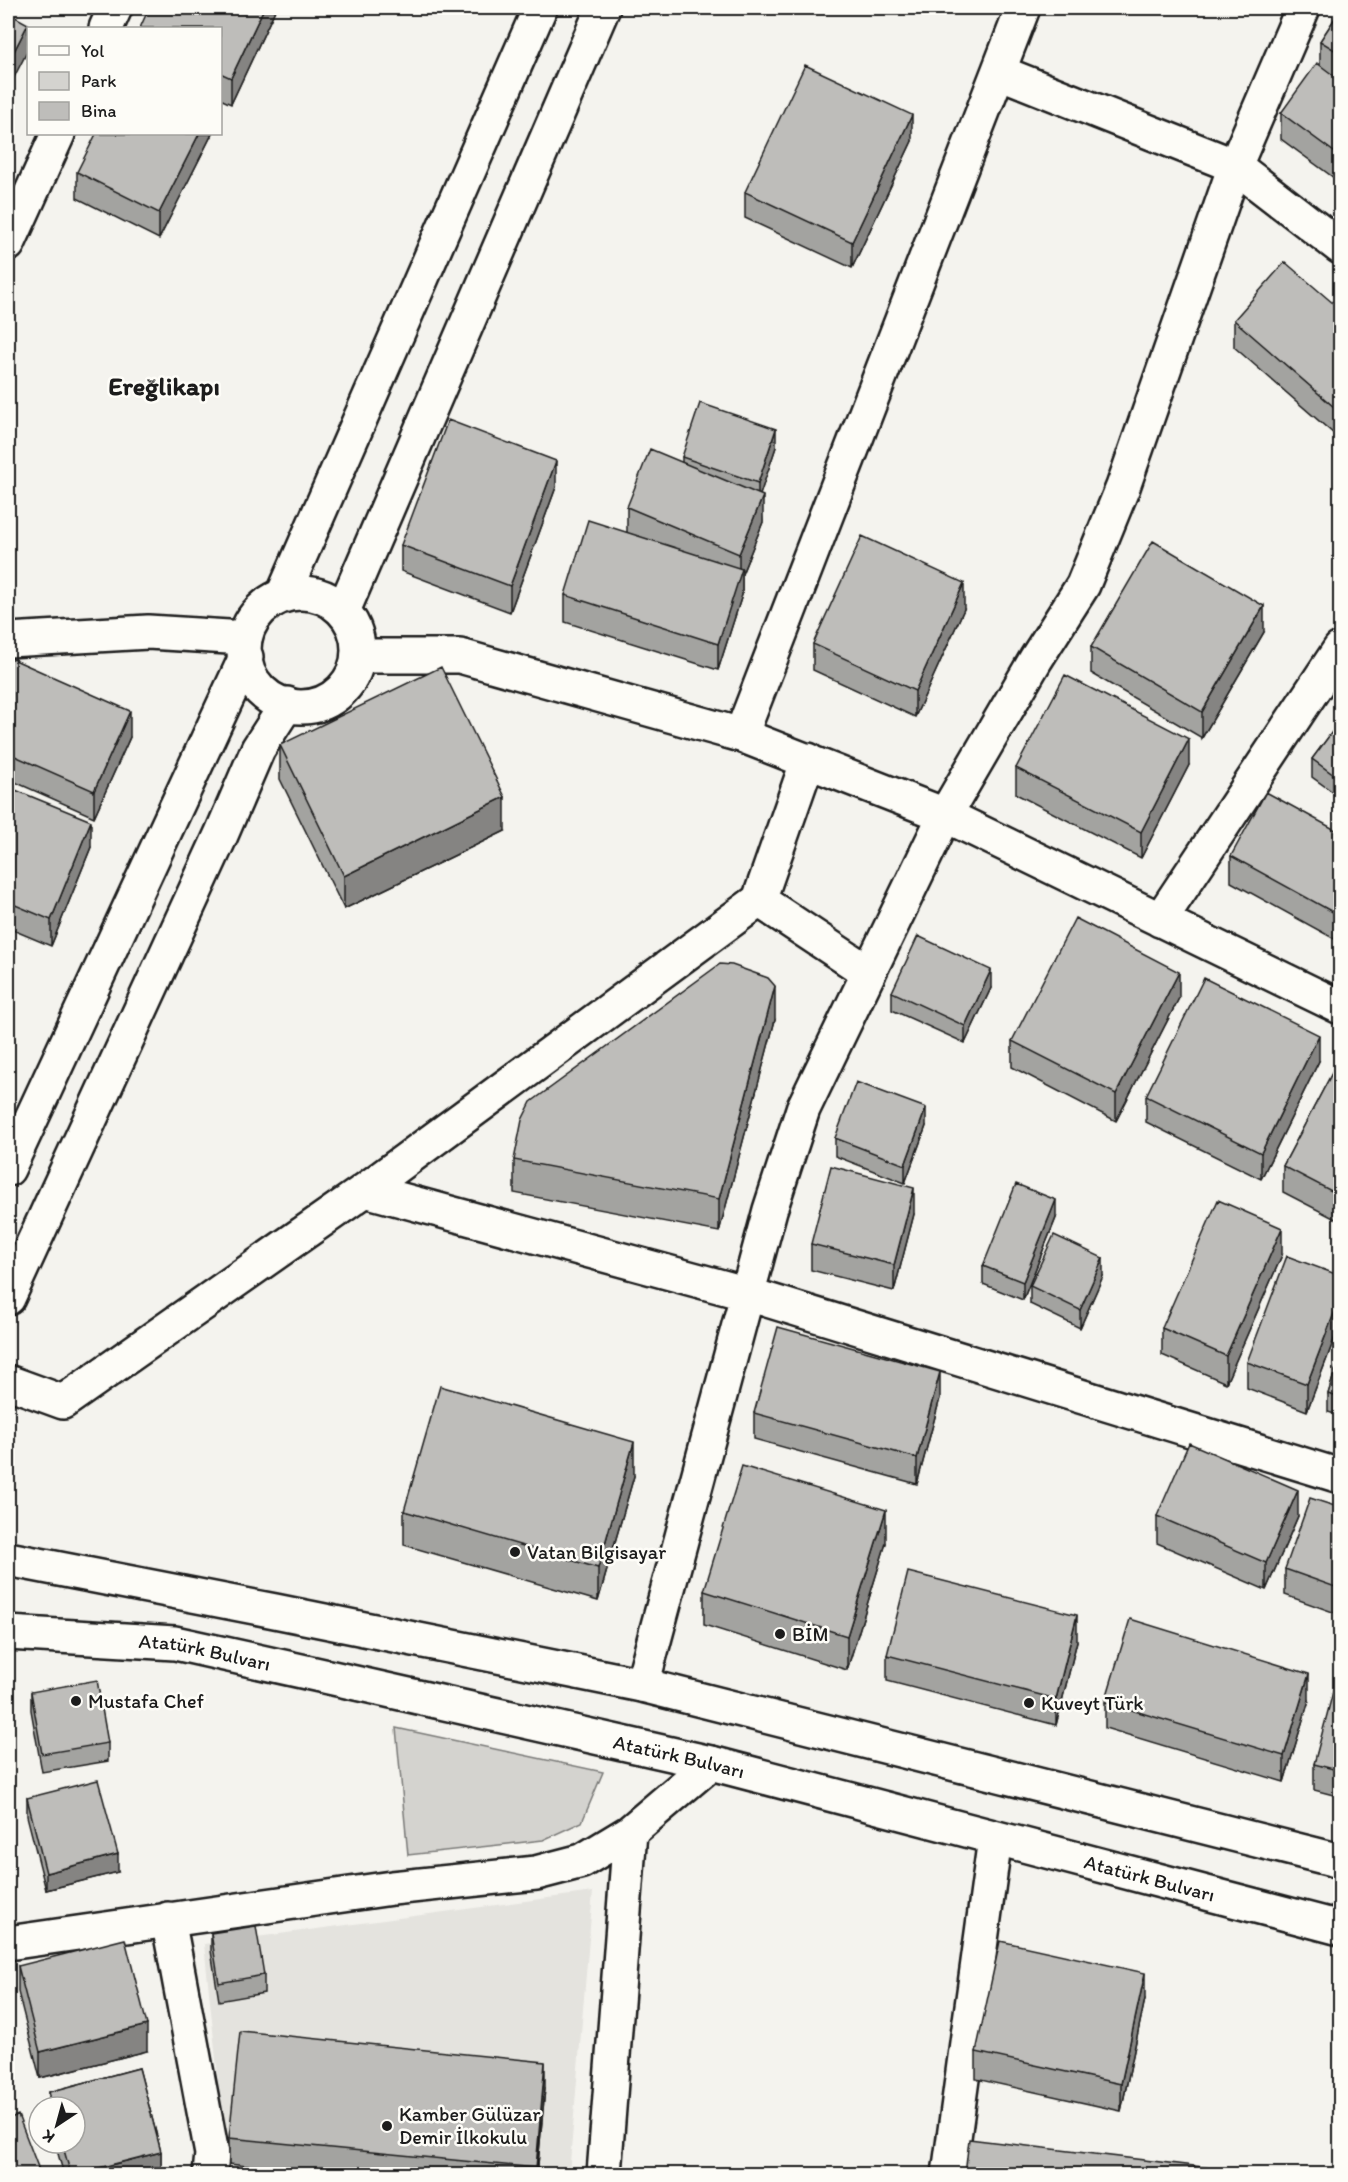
<svg xmlns="http://www.w3.org/2000/svg" width="1348" height="2182" font-family="Itim,sans-serif">
<style>
.built{fill:#e4e3de}
.green{fill:#d4d3cf;stroke:#787876;stroke-width:1.5}
.lines{fill:none;stroke-linecap:round;stroke-linejoin:round}
.minor-casing{stroke:#1c1c1c;stroke-width:38}
.major-casing{stroke:#1c1c1c;stroke-width:38}
.minor{stroke:#fdfcf7;stroke-width:33}
.major{stroke:#fdfcf7;stroke-width:33}
.wall{fill:#a3a3a0;stroke:#1c1c1c;stroke-width:1.5}
.shaded-wall{fill:#858482;stroke:#1c1c1c;stroke-width:1.5}
.building{fill:#bebdba;stroke:#1c1c1c;stroke-width:1.5}
.poi-dot{fill:#1c1c1c;stroke:#fdfcf7;stroke-width:2}
.labels{text-anchor:middle;stroke-width:5;stroke-linejoin:round;paint-order:stroke}
.poi-label{font-size:20px;fill:#1c1c1c;stroke:#fdfcf7;text-anchor:start}
.street-label{font-size:20px;fill:#1c1c1c;stroke:#fdfcf7}
.district-label{font-size:26px;font-weight:bold;fill:#1c1c1c;stroke:#fdfcf7}
</style>
<rect width="100%" height="100%" fill="#f4f3ee"/>
<filter id="ink" filterUnits="userSpaceOnUse"><feTurbulence type="fractalNoise" baseFrequency=".0167" numOctaves="2"/><feDisplacementMap in="SourceGraphic" scale="12" xChannelSelector="R" yChannelSelector="G"/><feConvolveMatrix kernelMatrix="1 2 1 2 8 2 1 2 1" color-interpolation-filters="sRGB"/></filter>
<g filter="url(#ink)">
<path class="built" d="M593 1892 569 2174H228L204 1944Z"/>
<path class="green" d="M396 1728 603 1772 582 1822 543 1840 408 1855Z"/>
<g class="lines">
<defs>
<path id="minor" d="M106 28 115 8
M999 72 1235 166 1340 247
M8 244 58 134
M8 640 148 632 245 638
M358 656H460L741 735 945 815 1340 1007
M741 735 1023 8
M759 900 869 973
M1160 920 1340 649
M365 1190 748 1294 1340 1476
M8 1382 63 1402 365 1190 759 900 808 760
M642 1685 770 1210 803 1109 945 815 1036 659 1083 585 1123 487 1235 166 1303 8
M168 1919 212 2154 210 2174
M8 1943 392 1888 536 1873 582 1861 630 1832 711 1763
M604 2174 630 1832
M949 2174 995 1838"/>
<g id="major">
<circle cx="301" cy="650" r="57"/>
<path d="M283 595 540 8"/>
<path d="M343 611 603 8"/>
<path d="M8 1169 246 657"/>
<path d="M8 1298 221 835 258 749 287 704"/>
<path d="M8 1559 275 1611 642 1685 1340 1861"/>
<path id="s1" d="M8 1633 175 1643 369 1686 711 1763 1340 1928"/>
</g>
</defs>
<use href="#minor" class="minor-casing"/>
<use href="#major" class="major-casing"/>
<use href="#minor" class="minor"/>
<use href="#major" class="major"/>
</g>
<path class="wall" d="M276 8 231 104 220 99V28Z
M1341 9V183L1281 139V113L1320 65V41Z
M212 134 159 239 77 198V172Z
M912 141 852 268 745 218V192Z
M1341 310V440L1234 347V320Z
M776 447 760 494 763 522 742 574V595L718 670 565 622V595L627 532V507L682 462V457Z
M556 487 510 612 401 571V545Z
M964 609 915 717 813 670V644Z
M1264 632 1202 738 1091 673V647Z
M8 657 130 737 94 817 8 779Z
M1341 720V798L1312 777V759Z
M280 745 505 831 344 909 280 779Z
M1189 765 1141 858 1016 794V768Z
M8 787 91 847 51 946 8 928Z
M1341 833 1340 942 1231 882V856Z
M991 988 965 1043 892 1010V992Z
M1179 998 1116 1121 1012 1067V1041Z
M775 1020 719 1232 514 1193V1160Z
M1341 1056V1222L1283 1192V1166Z
M1319 1061 1261 1179 1146 1122V1096Z
M926 1126 905 1183 835 1156V1138Z
M914 1214 894 1291 811 1270V1244Z
M1056 1218 1023 1300 983 1284V1266Z
M1282 1255 1226 1383 1162 1355V1328Z
M1103 1276 1080 1328 1030 1304V1286Z
M1341 1276V1321L1307 1411 1247 1388V1362Z
M1341 1352V1416L1328 1412V1394Z
M940 1398 917 1484 754 1439V1413Z
M634 1476 598 1601 404 1545V1511Z
M1341 1508V1615L1285 1595V1569Z
M1157 1516H1298L1266 1590 1157 1543Z
M886 1543 847 1670 704 1625V1591Z
M1077 1641 1056 1725 887 1681V1655Z
M1341 1674V1797L1314 1790V1764Z
M31 1692 108 1743V1761L42 1772 31 1710Z
M1309 1700 1284 1782 1105 1728V1702Z
M27 1798 118 1872 46 1890 27 1816Z
M211 1933 264 1975V1993L219 2001 211 1951Z
M18 1966 147 2051 40 2078 18 1992Z
M1145 1999 1121 2111 976 2079V2052Z
M139 2068 161 2152V2175H64L55 2143H75V2107H49V2092Z
M545 2088 537 2175H332L229 2164V2138Z"/>
<path class="shaded-wall" d="M264 8H276L231 104V78Z
M28 24V50L8 89V63Z
M912 115V141L852 268V242Z
M199 134H212L159 239V213Z
M776 429V447L758 501V483Z
M556 461V487L510 612V586Z
M763 496V522L742 574V595L718 670V644L739 576V554Z
M964 583V609L915 717V691Z
M1264 606V632L1202 738V712Z
M130 711V737L94 817V791Z
M1189 739V765L1141 858V832Z
M505 797V831L344 909V876Z
M91 821V847L51 946V920Z
M991 970V988L965 1043V1026Z
M1179 972V998L1116 1121V1094Z
M775 986V1020L719 1232V1199Z
M1319 1035V1061L1261 1179V1153Z
M926 1108V1126L905 1183V1165Z
M914 1188V1214L894 1291V1265Z
M1056 1200V1218L1023 1300V1282Z
M1282 1228V1255L1226 1383V1356Z
M1103 1258V1276L1080 1328V1310Z
M1341 1295V1321L1307 1411V1384Z
M940 1372V1398L917 1484V1458Z
M634 1442V1476L598 1601V1568Z
M1298 1490V1516L1266 1590V1563Z
M886 1510V1543L847 1670V1636Z
M1077 1615V1641L1056 1725V1699Z
M1309 1674V1700L1284 1782V1756Z
M118 1854V1872L46 1890V1873Z
M1145 1973V1999L1121 2111V2084Z
M147 2025V2051L40 2078V2052Z
M545 2062V2088L537 2175H536Z
M161 2152V2175H72Z"/>
<path class="building" d="M149 8H264L231 78 220 73V28H140Z
M1341 9V54L1320 41Z
M8 13 28 24 8 63Z
M1317 63 1341 81V157L1281 113Z
M805 65 912 115 852 242 745 192Z
M96 134H199L159 213 77 172Z
M1285 262 1341 310V413L1234 320Z
M700 403 776 429 758 483 682 457Z
M448 420 556 461 510 586 401 545Z
M650 449 763 496 739 554 627 507Z
M588 520 742 569 718 644 565 595Z
M862 536 964 583 915 691 813 644Z
M1153 541 1264 606 1202 712 1091 647Z
M8 657 130 711 94 791 8 753Z
M441 667 505 797 344 876 280 745Z
M1065 675 1189 739 1141 832 1016 768Z
M1341 720V780L1312 759Z
M8 787 91 821 51 920 8 902Z
M1266 792 1341 833 1340 916 1231 856Z
M1075 918 1179 972 1116 1094 1012 1041Z
M918 936 991 970 965 1026 892 992Z
M720 964 732 965 768 978 775 986 719 1199 514 1160 522 1120 531 1102Z
M1204 978 1319 1035 1261 1153 1146 1096Z
M1341 1056V1196L1283 1166Z
M856 1082 926 1108 905 1165 835 1138Z
M831 1166 914 1188 894 1265 811 1244Z
M1016 1184 1056 1200 1023 1282 983 1266Z
M1218 1200 1282 1228 1226 1356 1162 1328Z
M1054 1235 1103 1258 1080 1310 1030 1286Z
M1287 1256 1341 1276V1295L1307 1384 1247 1362Z
M778 1327 940 1372 917 1458 754 1413Z
M1341 1352V1398L1328 1394Z
M440 1386 634 1442 598 1568 404 1511Z
M1189 1443 1298 1490 1266 1563 1157 1516Z
M742 1466 886 1510 847 1636 704 1591Z
M1310 1498 1341 1508V1589L1285 1569Z
M908 1572 1077 1615 1056 1699 887 1655Z
M1130 1619 1309 1674 1284 1756 1105 1702Z
M1338 1673 1341 1674V1771L1314 1764Z
M97 1680 108 1743 42 1754 31 1692Z
M98 1780 118 1854 46 1873 27 1798Z
M256 1926 264 1975 219 1983 211 1933Z
M125 1939 147 2025 40 2052 18 1966Z
M1000 1941 1145 1973 1121 2084 976 2052Z
M240 2031 545 2062 536 2168 229 2138Z
M139 2068 161 2152 71 2175 62 2143H75V2107H53L49 2092Z
M18 2115 41 2175H8V2119Z
M969 2139 1210 2168 1209 2175H965Z"/>
</g>
<g class="poi-dot">
<circle cx="515" cy="1552" r="6"/>
<circle cx="780" cy="1634" r="6"/>
<circle cx="76" cy="1701" r="6"/>
<circle cx="1029" cy="1703" r="6"/>
<circle cx="387" cy="2126" r="6"/>
</g>
<g class="labels">
<g class="poi-label">
<text x="527" y="1559">Vatan Bilgisayar</text>
<text x="792" y="1641">BİM</text>
<text x="88" y="1708">Mustafa Chef</text>
<text x="1041" y="1710">Kuveyt Türk</text>
<text x="399" y="2121">Kamber Gülüzar<tspan x="399" dy="23">Demir İlkokulu</tspan></text>
</g>
<g class="street-label">
<text dy="7" stroke="none"><textPath href="#s1" startOffset="198">Atatürk Bulvarı</textPath></text>
<text dy="7" stroke="none"><textPath href="#s1" startOffset="684">Atatürk Bulvarı</textPath></text>
<text dy="7" stroke="none"><textPath href="#s1" startOffset="1170">Atatürk Bulvarı</textPath></text>
</g>
<g class="district-label">
<text x="164" y="395">Ereğlikapı</text>
</g>
</g>
<rect width="1348" height="2182" fill="none" stroke="#fdfcf7" stroke-width="30"/>
<rect x="15" y="15" width="1318" height="2152" fill="none" stroke="#1c1c1c" stroke-width="2" filter="url(#ink)"/>
<rect x="27" y="27" width="195" height="108" fill="#fdfcf7" stroke="#a3a29f" stroke-width="1.5"/>
<rect x="39" y="46" width="30" height="9" fill="#fdfcf7" stroke="#a3a29f" stroke-width="1.5"/>
<text x="81" y="57" font-size="18" fill="#1c1c1c">Yol</text>
<rect x="39" y="72" width="30" height="18" fill="#d4d3cf" stroke="#a3a29f" stroke-width="1.5"/>
<text x="81" y="87" font-size="18" fill="#1c1c1c">Park</text>
<rect x="39" y="102" width="30" height="18" fill="#bebdba" stroke="#a3a29f" stroke-width="1.5"/>
<text x="81" y="117" font-size="18" fill="#1c1c1c">Bina</text>
<g transform="translate(57 2125) rotate(216)"><circle r="28" fill="#fdfcf7" stroke="#a3a29f" stroke-width="1.5"/>
<path d="M0-4.5L10 22L0 15L-10 22Z" fill="#1c1c1c"/>
<text y="-9" font-size="16" font-weight="bold" text-anchor="middle" fill="#1c1c1c">K</text>
</g>
</svg>
